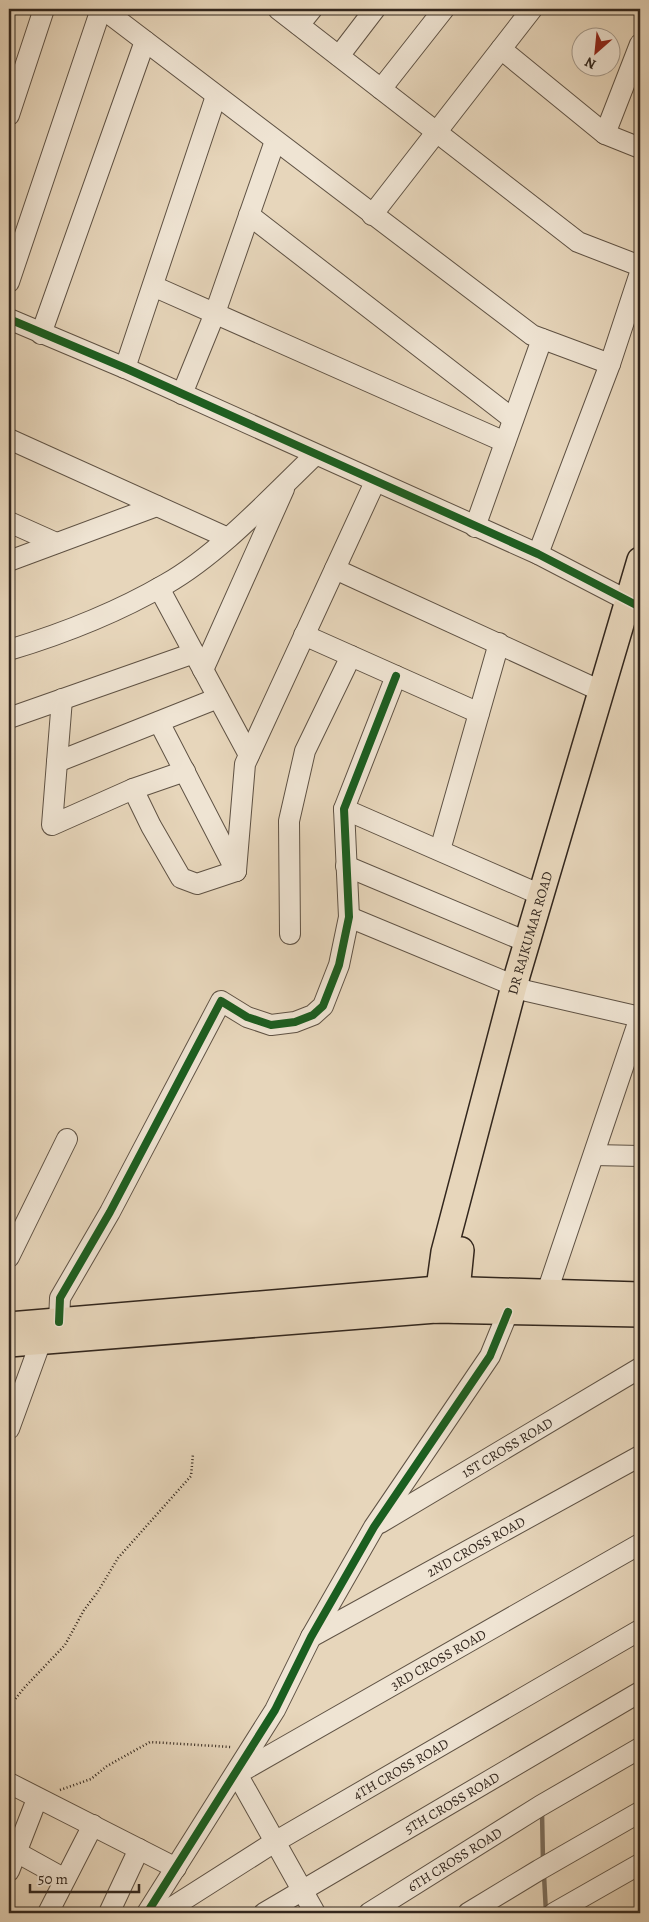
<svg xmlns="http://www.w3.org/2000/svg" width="649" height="1922" font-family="Alegreya,serif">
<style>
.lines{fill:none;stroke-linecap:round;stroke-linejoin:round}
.stream{stroke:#796c5b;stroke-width:4.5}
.minor-casing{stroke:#5f5244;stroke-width:22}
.major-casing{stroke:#32261d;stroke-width:28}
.path{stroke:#32261d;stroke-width:2.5;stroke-dasharray:1 2.5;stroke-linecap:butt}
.minor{stroke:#efe4d3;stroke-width:20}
.major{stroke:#e7d6bb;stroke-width:25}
.cycleway-casing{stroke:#efe4d3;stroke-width:11}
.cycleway{stroke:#1b5e20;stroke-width:8}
.labels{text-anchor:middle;stroke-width:4.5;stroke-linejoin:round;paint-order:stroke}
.street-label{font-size:14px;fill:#32261d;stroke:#efe4d3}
</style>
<rect width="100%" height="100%" fill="#e7d6bb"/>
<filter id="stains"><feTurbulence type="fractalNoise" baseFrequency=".004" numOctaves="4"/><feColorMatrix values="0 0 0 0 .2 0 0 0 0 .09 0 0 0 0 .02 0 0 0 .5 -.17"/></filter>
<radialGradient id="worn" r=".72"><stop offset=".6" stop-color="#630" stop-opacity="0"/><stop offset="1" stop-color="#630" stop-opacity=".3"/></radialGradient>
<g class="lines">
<path class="stream" d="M542 1812 543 1862
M544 1875 546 1913"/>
<defs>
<g id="minor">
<path d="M103 9 532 335 610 364"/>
<path d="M278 9 578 242 640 266"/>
<path d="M299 25 312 9"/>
<path d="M501 49 605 134 640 148"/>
<path d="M339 56 375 9"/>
<path d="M381 89 444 9"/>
<path d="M9 115 44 9"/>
<path d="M605 134 640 44"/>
<path d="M249 215 513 419"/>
<path d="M372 215 532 9"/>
<path d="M9 282 101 9"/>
<path d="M153 286 505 442"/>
<path d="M9 319 125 368 538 554 640 607"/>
<path d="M41 334 145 41"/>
<path d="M125 368 216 96"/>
<path d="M182 394 215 313 275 141"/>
<path d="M9 439 228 538"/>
<path d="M9 522 56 543"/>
<path d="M475 527 542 339"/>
<path d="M538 554 610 364 640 273"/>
<path d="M9 561 157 506"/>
<path d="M335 569 601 691"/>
<path d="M159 588 249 755"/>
<path d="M304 635 479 713"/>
<path d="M9 650C62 634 118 612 166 584 220 553 270 498 315 455"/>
<path d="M203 670 284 489"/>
<path d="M62 699 52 825 133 789 185 771"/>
<path d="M9 718 194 653"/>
<path d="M159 722 236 871"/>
<path d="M57 762 218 698"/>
<path d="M133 789 151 826 181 878 197 884 236 871"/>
<path d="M344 809 541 895"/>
<path d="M440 850 499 643"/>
<path d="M346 866 527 942"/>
<path d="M236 871 245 764 375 482"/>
<path d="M349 917 527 991 640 1017"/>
<path d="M290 934 289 821 305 751 351 656"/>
<path d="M594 1155 640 1156"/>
<path d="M9 1257 67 1139"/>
<path d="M547 1292 640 1017"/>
<path d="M59 1322 60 1298 110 1212 221 1001 247 1017 271 1025 295 1022 313 1015 323 1006 339 965 349 917 344 809 396 676"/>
<path d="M9 1429 41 1341"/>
<path id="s1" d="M380 1523 640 1368"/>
<path id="s2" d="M311 1637 640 1456"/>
<path d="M9 1783 176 1868"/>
<path d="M9 1848 65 1879"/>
<path d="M9 1871 37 1799"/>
<path d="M48 1913 93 1825"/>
<path d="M109 1913 139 1849"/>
<path d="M147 1913 275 1710 311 1637 374 1527 490 1356 508 1312"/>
<path id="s3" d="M163 1913 273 1843 640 1630"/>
<path id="s4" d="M264 1913 640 1692"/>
<path id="s5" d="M315 1913 237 1774 640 1544"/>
<path id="s6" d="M369 1913 540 1806 640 1748"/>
<path d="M468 1913 539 1870 640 1812"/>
<path d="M554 1913 640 1864"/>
</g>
<g id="major">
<path id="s7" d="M436 1310 444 1252 514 986 640 560"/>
<path d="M455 1310 461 1250"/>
<path d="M9 1325 438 1289 640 1295"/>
<path d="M9 1344 436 1310 640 1314"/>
</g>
</defs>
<use href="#minor" class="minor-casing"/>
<use href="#major" class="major-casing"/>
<path class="path" d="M9 1707 24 1688 65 1645 84 1610 97 1593 118 1558 191 1476 193 1454
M60 1790 91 1779 107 1766 150 1742 231 1747"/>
<use href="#minor" class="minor"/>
<use href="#major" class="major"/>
<defs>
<path id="cycleway" d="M9 319 125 368 538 554 640 607
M59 1322 60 1298 110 1212 221 1001 247 1017 271 1025 295 1022 313 1015 323 1006 339 965 349 917 344 809 396 676
M147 1913 275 1710 311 1637 374 1527 490 1356 508 1312"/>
</defs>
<use href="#cycleway" class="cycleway-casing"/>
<use href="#cycleway" class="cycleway"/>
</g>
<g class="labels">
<g class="street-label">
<text dy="5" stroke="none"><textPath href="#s7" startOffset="389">DR RAJKUMAR ROAD</textPath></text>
<text dy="5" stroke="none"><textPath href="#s1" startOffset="148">1ST CROSS ROAD</textPath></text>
<text dy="5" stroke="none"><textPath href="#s2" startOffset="188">2ND CROSS ROAD</textPath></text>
<text dy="5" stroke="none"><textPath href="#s5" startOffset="391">3RD CROSS ROAD</textPath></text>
<text dy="5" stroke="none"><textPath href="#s3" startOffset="278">4TH CROSS ROAD</textPath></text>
<text dy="5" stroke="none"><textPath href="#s4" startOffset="218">5TH CROSS ROAD</textPath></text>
<text dy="5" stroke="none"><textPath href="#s6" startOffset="101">6TH CROSS ROAD</textPath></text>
</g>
</g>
<rect width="649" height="1922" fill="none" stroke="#e7d6bb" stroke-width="30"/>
<rect x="10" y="10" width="629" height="1902" fill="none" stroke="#32261d" stroke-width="2.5"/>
<rect x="15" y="15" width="619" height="1892" fill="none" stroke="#32261d"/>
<g transform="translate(596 52) rotate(207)"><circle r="24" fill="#efe4d3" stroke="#a3988a"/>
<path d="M0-4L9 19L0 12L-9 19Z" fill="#8f2418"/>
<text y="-8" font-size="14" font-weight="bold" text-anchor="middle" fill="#32261d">N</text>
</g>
<path d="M30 1884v8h109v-8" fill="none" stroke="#32261d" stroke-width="2.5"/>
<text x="38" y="1884" font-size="15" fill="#32261d" stroke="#efe4d3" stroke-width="4" paint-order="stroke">50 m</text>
<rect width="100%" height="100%" filter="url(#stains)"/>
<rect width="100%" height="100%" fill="url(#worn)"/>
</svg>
